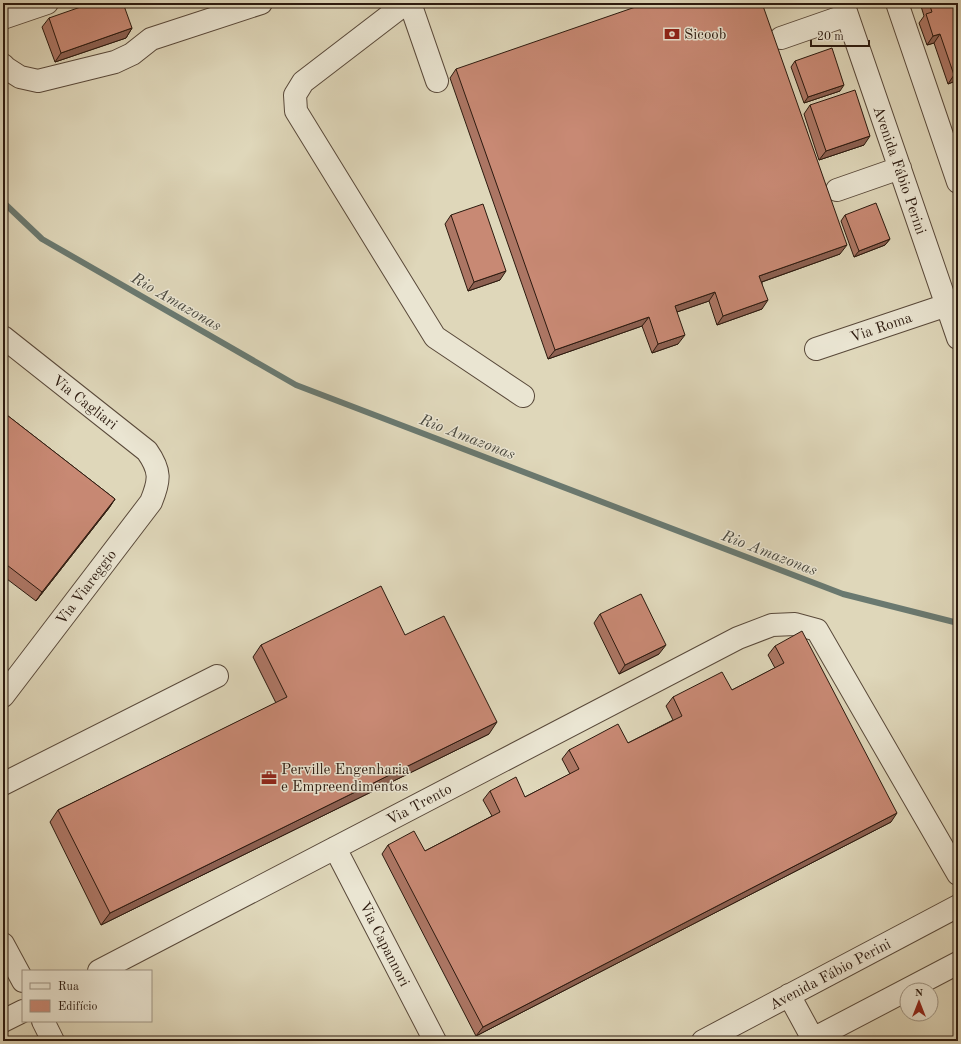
<svg xmlns="http://www.w3.org/2000/svg" width="961" height="1044" font-family="'Old Standard TT',serif">
<style>
.lines{fill:none;stroke-linecap:round;stroke-linejoin:round}
.stream{stroke:#6a7970;stroke-width:6}
.minor-casing{stroke:#59493a;stroke-width:24}
.minor{stroke:#eae5d2;stroke-width:22}
.wall{fill:#ac7664;stroke:#2c1a0f}
.shaded-wall{fill:#8c6051;stroke:#2c1a0f}
.building{fill:#c88974;stroke:#2c1a0f}
.labels{text-anchor:middle;stroke-width:3;stroke-linejoin:round;paint-order:stroke}
.poi-label{font-size:15px;fill:#2c1a0f;stroke:#eae5d2;text-anchor:start}
.street-label{font-size:15px;fill:#2c1a0f;stroke:#eae5d2}
.water-label{font-size:16px;font-style:italic;fill:#4b4a40;stroke:#eae5d2}
</style>
<rect width="100%" height="100%" fill="#dfd7ba"/>
<filter id="stains"><feTurbulence type="fractalNoise" baseFrequency=".005" numOctaves="4"/><feColorMatrix values="0 0 0 0 .2 0 0 0 0 .09 0 0 0 0 .02 0 0 0 .5 -.17"/></filter>
<radialGradient id="worn" r=".72"><stop offset=".6" stop-color="#630" stop-opacity="0"/><stop offset="1" stop-color="#630" stop-opacity=".3"/></radialGradient>
<g class="lines">
<path class="stream" d="M3 202 42 239 296 385 843 594 958 623"/>
<defs>
<path id="minor" d="M406 3 303 82 295 95 296 111 435 337 523 396
M410 3 437 81
M843 3 958 338
M897 3 958 182
M3 18 47 3
M781 38 847 15
M3 65 6 68 20 77 38 81 115 62 132 54 151 39 261 3
M837 190 900 168
M3 337 147 451C161 471 160 480 151 502L3 696
M816 349 947 305
M3 784 217 676
M335 848 435 1041
M3 944 23 981
M99 971 738 638 772 625 795 624 817 630 958 874
M789 995 814 1041
M3 1021 23 1011
M43 1021 53 1041
M703 1041 958 906
M809 1041 958 963"/>
</defs>
<use href="#minor" class="minor-casing"/>
<use href="#minor" class="minor"/>
</g>
<path class="wall" d="M774 3H789L776 7Z
M920 3H958V80L948 84 934 43 927 45 919 23 924 16Z
M49 18 132 28 126 38 55 62 42 27Z
M795 61 840 91 804 103 791 67Z
M456 69 840 254 762 282V309L717 325 709 301 677 312 678 344 652 353 642 326 548 359 450 78Z
M810 105 864 145 819 160 804 114Z
M451 215 500 280 468 291 445 224Z
M845 215 890 239 885 245 854 257 841 221Z
M3 412 115 499 109 508 36 601 3 576Z
M600 614 659 654 619 674 594 623Z
M405 635 489 734 101 925 50 822 58 810 276 703 253 657 261 645Z
M775 646 891 822 476 1036 382 854 388 845 425 851 492 816 483 800 490 791 525 797 570 774 562 759 569 750 628 743 673 720 666 706 673 697 732 690 775 668 768 655Z"/>
<path class="shaded-wall" d="M779 3H789L776 7Z
M132 28 126 38 55 62 61 53Z
M940 34 934 43 927 45 933 36Z
M958 73V80L948 84 954 75Z
M844 85 840 91 804 103 808 97Z
M870 136 864 145 819 160 826 151Z
M890 239 885 245 854 257 859 251Z
M847 245 840 254 753 285 759 276Z
M506 271 500 280 468 291 474 282Z
M715 292 709 301 668 315 675 306Z
M768 300 762 309 717 325 723 316Z
M649 317 642 326 548 359 555 350Z
M685 335 678 344 652 353 658 344Z
M115 499 109 508 36 601 42 592Z
M666 645 659 654 619 674 625 665Z
M497 722 489 734 101 925 110 913Z
M897 813 891 822 476 1036 483 1027Z"/>
<path class="building" d="M92 3H123L132 28 61 53 49 18Z
M647 3H762L847 245 759 276 768 300 723 316 715 292 675 306 685 335 658 344 649 317 555 350 456 69Z
M929 3H958V73L954 75 940 34 933 36 926 14 932 12Z
M832 48 844 85 808 97 795 61Z
M855 90 870 136 826 151 810 105Z
M876 203 890 239 859 251 845 215Z
M483 204 506 271 474 282 451 215Z
M3 412 115 499 42 592 3 562Z
M381 586 405 635 444 616 497 722 110 913 58 810 287 697 261 645Z
M641 594 666 645 625 665 600 614Z
M802 631 897 813 483 1027 388 845 414 831 425 851 500 812 490 791 516 777 525 797 579 769 569 750 618 724 628 743 682 716 673 697 722 672 732 690 784 663 775 646Z"/>
<defs>
<symbol id="bank-bare" viewBox="-9 -9 18 18"><path d="M-6-4H6V4H-6ZM0-2.3a2.3 2.3 0 1 0 0 4.6a2.3 2.3 0 1 0 0-4.6Z" fill="#8f2418" stroke="#eae5d2" stroke-width="2.5" paint-order="stroke"/></symbol>
<symbol id="office-bare" viewBox="-9 -9 18 18"><path d="M-6-3h4V-5.5h4V-3h4V5H-6ZM-1-4.5V-3h2v-1.5ZM-6 0V1H6V0Z" fill="#8f2418" stroke="#eae5d2" stroke-width="2.5" paint-order="stroke"/></symbol>
</defs>
<g fill-rule="evenodd">
<use href="#bank-bare" x="661" y="23" width="22" height="22"/>
<use href="#office-bare" x="258" y="767" width="22" height="22"/>
</g>
<g class="labels">
<g class="poi-label">
<text x="684" y="39">Sicoob</text>
<text x="281" y="774">Perville Engenharia<tspan x="281" dy="17">e Empreendimentos</tspan></text>
</g>
<g class="street-label">
<text transform="translate(900 170) rotate(71)" y="5">Avenida Fábio Perini</text>
<text transform="translate(881 327) rotate(-19)" y="5">Via Roma</text>
<text transform="translate(85 402) rotate(38)" y="5">Via Cagliari</text>
<text transform="translate(86 587) rotate(-53)" y="5">Via Viareggio</text>
<text transform="translate(419 804) rotate(-28)" y="5">Via Trento</text>
<text transform="translate(385 944) rotate(63)" y="5">Via Capannori</text>
<text transform="translate(830 974) rotate(-28)" y="5">Avenida Fábio Perini</text>
</g>
<g class="water-label">
<text transform="translate(177 301) rotate(30)" y="6">Rio Amazonas</text>
<text transform="translate(468 436) rotate(21)" y="6">Rio Amazonas</text>
<text transform="translate(770 552) rotate(21)" y="6">Rio Amazonas</text>
</g>
</g>
<rect width="961" height="1044" fill="none" stroke="#dfd7ba" stroke-width="16"/>
<rect x="4" y="4" width="953" height="1036" fill="none" stroke="#2c1a0f" stroke-width="2"/>
<rect x="8" y="8" width="945" height="1028" fill="none" stroke="#2c1a0f"/>
<rect x="22" y="970" width="130" height="52" fill="#eae5d2" stroke="#9e9484"/>
<rect x="30" y="983" width="20" height="6" fill="#eae5d2" stroke="#9e9484"/>
<text x="58" y="990" font-size="12" fill="#2c1a0f">Rua</text>
<rect x="30" y="1000" width="20" height="12" fill="#c88974" stroke="#9e9484"/>
<text x="58" y="1010" font-size="12" fill="#2c1a0f">Edifício</text>
<g transform="translate(919 1002)"><circle r="19" fill="#eae5d2" stroke="#9e9484"/>
<path d="M0-3L7 15L0 10L-7 15Z" fill="#8f2418"/>
<text y="-6" font-size="11" font-weight="bold" text-anchor="middle" fill="#2c1a0f">N</text>
</g>
<path d="M811 40v6h58v-6" fill="none" stroke="#2c1a0f" stroke-width="2"/>
<text x="817" y="40" font-size="12" fill="#2c1a0f" stroke="#eae5d2" stroke-width="3" paint-order="stroke">20 m</text>
<rect width="100%" height="100%" filter="url(#stains)"/>
<rect width="100%" height="100%" fill="url(#worn)"/>
</svg>
